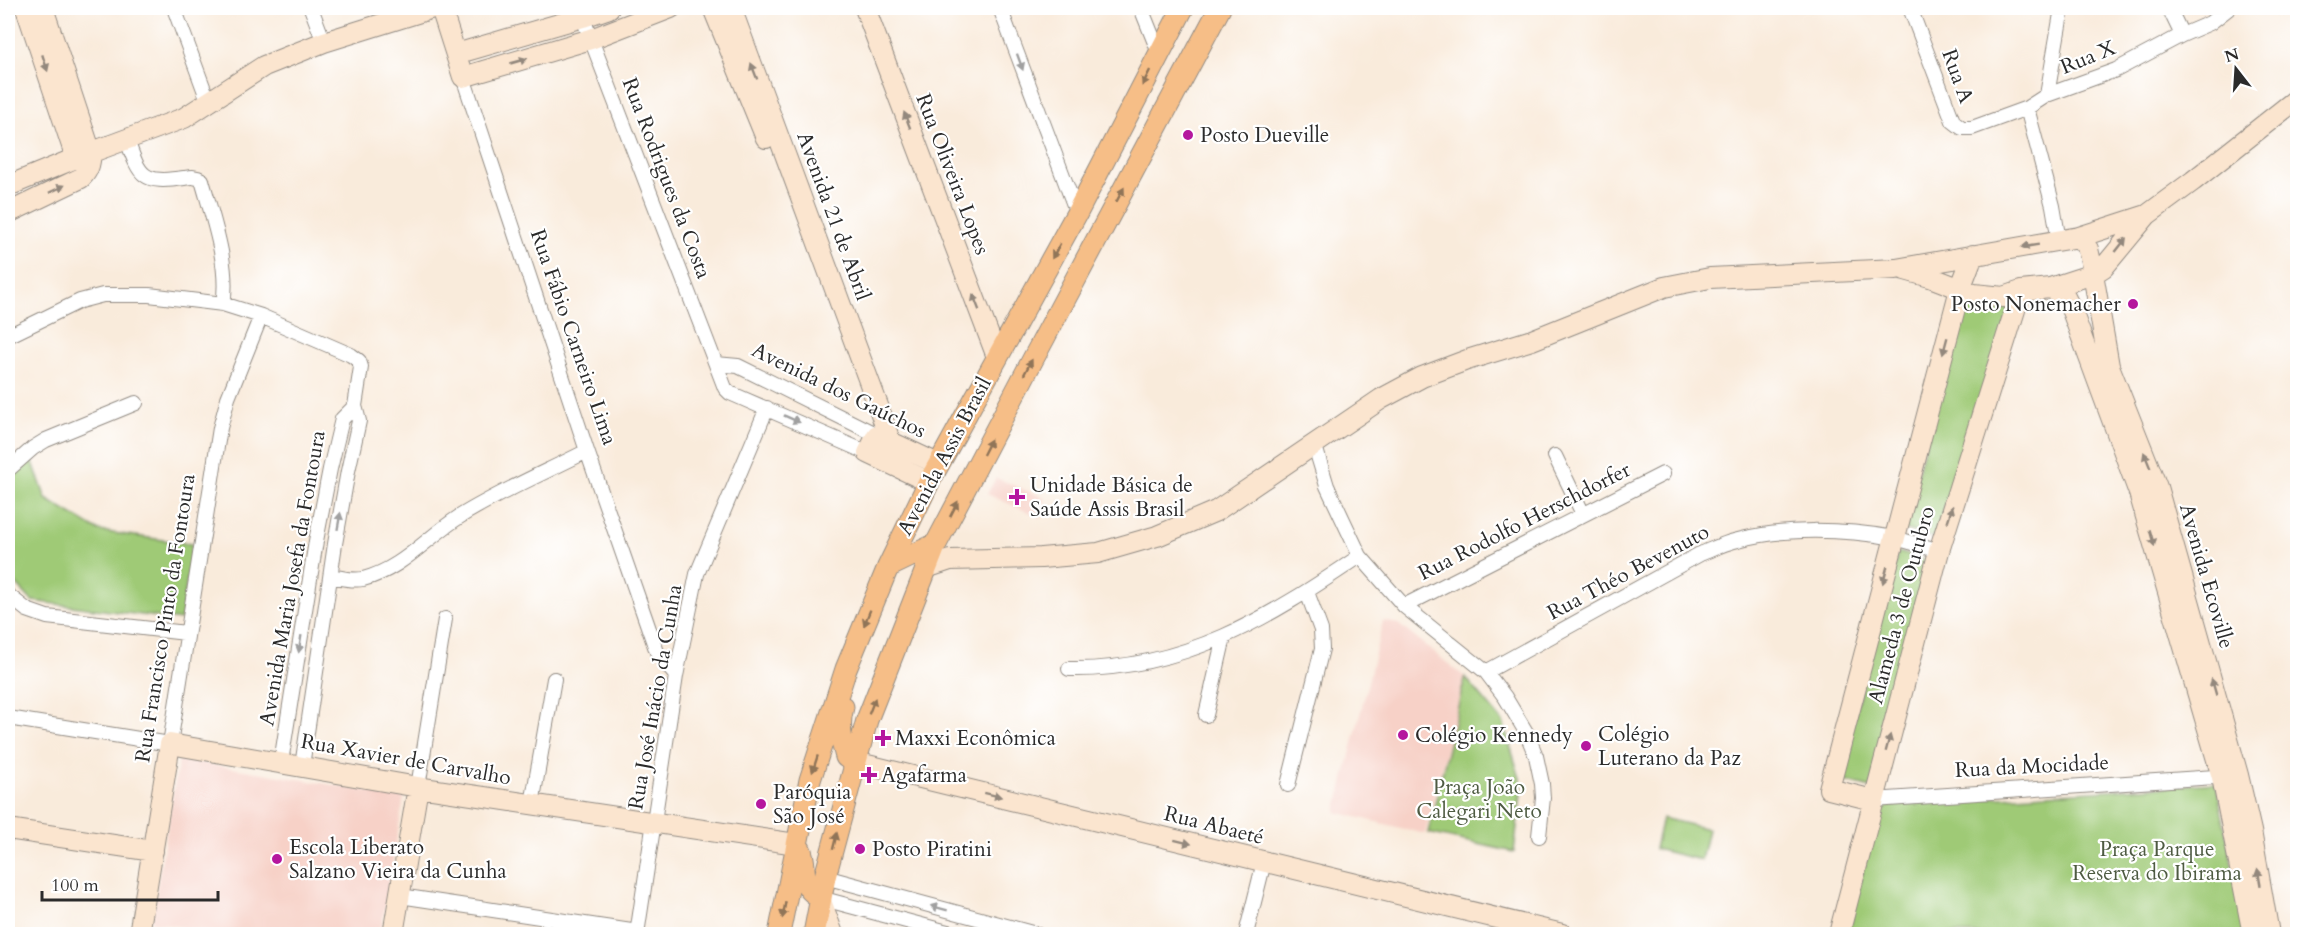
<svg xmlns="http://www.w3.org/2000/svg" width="2305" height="942" font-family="Cardo,serif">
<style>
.built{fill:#f7d1c7}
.green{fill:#9fca76;stroke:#657a50;stroke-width:1.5}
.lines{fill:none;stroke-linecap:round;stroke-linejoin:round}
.street-casing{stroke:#928b83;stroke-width:16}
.secondary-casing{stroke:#928b83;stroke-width:22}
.primary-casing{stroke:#928b83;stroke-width:23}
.street{stroke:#fff;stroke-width:14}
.secondary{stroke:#fbe5cf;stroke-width:20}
.primary{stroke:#f6be87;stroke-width:21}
.oneway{fill:#93887d}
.oneway2{fill:#a0a0a0}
.oneway3{fill:#907459}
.poi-dot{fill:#b5179e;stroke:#fff;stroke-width:2}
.labels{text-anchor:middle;stroke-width:4.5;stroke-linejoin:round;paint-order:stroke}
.street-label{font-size:21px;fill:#2b2b2b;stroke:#fff}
.poi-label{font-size:21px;fill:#2b2b2b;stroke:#fff;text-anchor:start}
.park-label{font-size:21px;fill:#4e5b42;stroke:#fff}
</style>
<rect width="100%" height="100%" fill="#fff"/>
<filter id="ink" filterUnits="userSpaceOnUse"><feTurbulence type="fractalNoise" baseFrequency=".0167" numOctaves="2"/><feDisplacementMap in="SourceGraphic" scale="12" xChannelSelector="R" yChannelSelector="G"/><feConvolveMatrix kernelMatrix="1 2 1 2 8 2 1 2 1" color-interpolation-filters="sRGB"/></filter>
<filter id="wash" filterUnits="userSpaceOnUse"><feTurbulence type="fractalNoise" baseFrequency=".008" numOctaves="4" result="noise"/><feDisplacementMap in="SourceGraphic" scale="24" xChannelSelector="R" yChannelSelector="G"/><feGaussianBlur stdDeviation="1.35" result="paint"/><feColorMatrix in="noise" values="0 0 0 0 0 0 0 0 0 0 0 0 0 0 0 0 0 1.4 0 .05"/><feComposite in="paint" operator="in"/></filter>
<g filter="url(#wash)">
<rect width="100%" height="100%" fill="#f9ebdb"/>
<path class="built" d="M996 478 1045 498 1042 518 987 494Z
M1383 621 1398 624 1465 677 1425 834 1336 812Z
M179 759 404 797 380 934H223L151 922Z"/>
<path class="green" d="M1964 296 2014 299 1935 538 1903 529Z
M31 457 46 499 99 531 192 544 181 620 32 601 8 575V480Z
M1898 552 1928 561 1871 788 1837 779Z
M1465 677 1503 722 1522 785 1514 852 1428 833Z
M2216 783 2246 934H1848L1878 805Z
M1662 818 1708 829 1701 860 1655 849Z"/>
</g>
<g filter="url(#ink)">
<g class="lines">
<defs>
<path id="street" d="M174 8 209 103
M311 8 324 42
M579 8 725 388 730 393 868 453
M1000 8 1077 213
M1141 8 1159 53
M1910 8 1953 121 1962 128H1972L2027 108 2047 95 2116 70 2182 35 2210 23 2229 8
M2169 8 2182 35
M463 77 587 451 657 652 676 676
M2047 95 2062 8
M2027 108 2053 206 2059 241
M127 140C140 177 143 184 184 178 191 177 196 176 202 180 212 216 230 266 223 304
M8 336 80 301 103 295H149L223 304 261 316 351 355 359 361 361 367 355 406 359 421 348 471 335 544 302 766
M716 364 738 366 877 435
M1314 443 1327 486 1360 556 1404 606 1486 672 1505 697 1526 732 1536 756 1542 784 1543 798 1539 836
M1555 456 1583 514
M8 470 33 448 46 440 136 403
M331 576C341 578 352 581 363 579 402 569 426 538 459 517 497 493 546 472 587 451
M8 595 27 610 47 617 186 633
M1404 606 1663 474
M1069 669C1183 671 1269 618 1360 556
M1486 672 1700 554C1711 550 1722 544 1734 541 1784 527 1843 529 1894 538 1909 541 1924 547 1939 551
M1206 715 1224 637
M8 718 170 744 220 428 228 398 261 316
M281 762 316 541 330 469 342 419 355 406
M1288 785 1322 649 1321 630 1307 592
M418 787 445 619
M1873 800 2230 776
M532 804 554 679
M825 877 1036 934
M400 896 638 932
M820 898 955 934
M637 934 676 676 697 574 767 408
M1246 934 1264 862"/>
<path id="secondary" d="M26 8 76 158
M441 8 463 77 591 39 671 8
M713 8 766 138
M731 8 880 411 890 441 881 459
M865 8 997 357
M456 54 583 17 609 8
M8 186 76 158 184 118 264 66 324 42 433 8
M8 213 81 178C89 170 90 164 91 153L43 8
M2079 237 2088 249 2091 262 2109 366 2157 487 2238 775 2251 831 2269 934
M1905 270 1930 277 1974 294 2004 297 2021 291 2050 288 2093 274 2104 267 2147 215 2193 181 2298 98
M2050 288 2065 297 2072 311 2139 493 2222 777 2253 934
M877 435 868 453 929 482
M878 436 938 464
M926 568 950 560 1041 558 1098 553 1157 536 1216 511 1381 399 1422 377 1467 360 1532 340 1664 287 1710 278 1896 269 2079 237 2147 215
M855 762 1562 934
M1873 800 1829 789 1960 289 1973 255
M8 829 153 851
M820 898 833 934
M139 934 170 744 418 787 796 844
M393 934 418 787
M1839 934 1939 551 2021 291"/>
<path id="primary" d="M888 567 936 544
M843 707C838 725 841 739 846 757L855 762
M800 849C807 862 801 877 809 888 811 892 817 895 820 898
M779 934 810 780 846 669 888 567 929 482 1077 213 1183 8
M814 934 825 877 867 720 936 544 1032 361 1220 8"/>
</defs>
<use href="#street" class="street-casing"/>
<use href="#secondary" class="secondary-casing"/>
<use href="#primary" class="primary-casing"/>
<use href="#street" class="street"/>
<use href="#secondary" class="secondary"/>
<use href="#primary" class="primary"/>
</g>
<defs><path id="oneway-solid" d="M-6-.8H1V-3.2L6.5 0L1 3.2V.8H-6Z" transform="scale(1.5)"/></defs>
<g class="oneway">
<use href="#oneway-solid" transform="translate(519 61) rotate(-16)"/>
<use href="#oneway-solid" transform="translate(45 63) rotate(72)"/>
<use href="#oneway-solid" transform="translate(754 71) rotate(-111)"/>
<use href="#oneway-solid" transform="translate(907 120) rotate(-111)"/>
<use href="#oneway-solid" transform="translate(57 189) rotate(-26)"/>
<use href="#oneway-solid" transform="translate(2121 245) rotate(-52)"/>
<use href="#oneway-solid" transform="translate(2030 246) rotate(171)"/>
<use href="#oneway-solid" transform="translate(976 302) rotate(-111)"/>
<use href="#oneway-solid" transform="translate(1945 346) rotate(105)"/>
<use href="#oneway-solid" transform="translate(2147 460) rotate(-112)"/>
<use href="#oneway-solid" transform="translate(1950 514) rotate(-72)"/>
<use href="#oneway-solid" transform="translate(2152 538) rotate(74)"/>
<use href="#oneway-solid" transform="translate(1885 575) rotate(105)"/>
<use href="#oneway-solid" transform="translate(2214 687) rotate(-106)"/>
<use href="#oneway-solid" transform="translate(1888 743) rotate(-75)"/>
<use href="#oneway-solid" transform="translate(993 795) rotate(14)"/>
<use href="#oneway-solid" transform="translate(1183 842) rotate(14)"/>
<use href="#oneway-solid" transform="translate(2259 877) rotate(-100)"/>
</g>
<g class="oneway2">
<use href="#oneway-solid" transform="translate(1020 62) rotate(70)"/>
<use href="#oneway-solid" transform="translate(792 419) rotate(24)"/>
<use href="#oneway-solid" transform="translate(339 521) rotate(-80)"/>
<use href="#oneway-solid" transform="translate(300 644) rotate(99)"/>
<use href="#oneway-solid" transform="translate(939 908) rotate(-165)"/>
</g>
<g class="oneway3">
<use href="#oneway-solid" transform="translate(1146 78) rotate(117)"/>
<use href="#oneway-solid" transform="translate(1120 195) rotate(-62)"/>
<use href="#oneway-solid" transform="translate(1056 251) rotate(119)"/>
<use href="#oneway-solid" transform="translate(1028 367) rotate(-62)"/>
<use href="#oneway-solid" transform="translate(987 447) rotate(-63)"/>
<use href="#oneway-solid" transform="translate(954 509) rotate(-63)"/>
<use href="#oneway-solid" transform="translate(867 618) rotate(112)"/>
<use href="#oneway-solid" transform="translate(872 706) rotate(-69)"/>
<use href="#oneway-solid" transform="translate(815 764) rotate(108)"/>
<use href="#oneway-solid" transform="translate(835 841) rotate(-76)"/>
<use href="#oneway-solid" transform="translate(784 910) rotate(101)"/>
</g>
</g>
<g class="poi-dot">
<circle cx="1188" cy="135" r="6"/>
<circle cx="2133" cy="304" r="6"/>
<path d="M1014 488h6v6h6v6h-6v6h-6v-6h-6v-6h6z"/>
<circle cx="1403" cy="735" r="6"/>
<path d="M880 729h6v6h6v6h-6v6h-6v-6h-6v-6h6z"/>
<circle cx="1586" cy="746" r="6"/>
<path d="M866 766h6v6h6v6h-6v6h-6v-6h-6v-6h6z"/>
<circle cx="761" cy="804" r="6"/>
<circle cx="860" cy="849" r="6"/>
<circle cx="277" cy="859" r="6"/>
</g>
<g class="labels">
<g class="street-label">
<text transform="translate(2088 57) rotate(-22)" y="7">Rua X</text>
<text transform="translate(1958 76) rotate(70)" y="7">Rua A</text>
<text transform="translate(953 174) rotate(69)" y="7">Rua Oliveira Lopes</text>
<text transform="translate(667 178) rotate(69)" y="7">Rua Rodrigues da Costa</text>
<text transform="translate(834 216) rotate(70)" y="7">Avenida 21 de Abril</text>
<text transform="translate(574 337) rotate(71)" y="7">Rua Fábio Carneiro Lima</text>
<text transform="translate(839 390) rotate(26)" y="7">Avenida dos Gaúchos</text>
<text transform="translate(944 456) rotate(-62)" y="7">Avenida Assis Brasil</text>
<text transform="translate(1524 521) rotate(-27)" y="7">Rua Rodolfo Herschdorfer</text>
<text transform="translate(1628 572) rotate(-28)" y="7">Rua Théo Bevenuto</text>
<text transform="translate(2207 576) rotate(74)" y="7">Avenida Ecoville</text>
<text transform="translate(292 578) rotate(-80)" y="7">Avenida Maria Josefa da Fontoura</text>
<text transform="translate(1901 605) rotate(-75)" y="7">Alameda 3 de Outubro</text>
<text transform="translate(165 618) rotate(-81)" y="7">Rua Francisco Pinto da Fontoura</text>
<text transform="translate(655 697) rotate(-80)" y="7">Rua José Inácio da Cunha</text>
<text transform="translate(406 759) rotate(10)" y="7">Rua Xavier de Carvalho</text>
<text transform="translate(2032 766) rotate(-3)" y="7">Rua da Mocidade</text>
<text transform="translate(1214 825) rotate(14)" y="7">Rua Abaeté</text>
</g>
<g class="poi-label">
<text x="1200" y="142">Posto Dueville</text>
<text x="2121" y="311" text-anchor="end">Posto Nonemacher</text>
<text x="1030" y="492">Unidade Básica de<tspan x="1030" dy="24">Saúde Assis Brasil</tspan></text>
<text x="1598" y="741">Colégio<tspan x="1598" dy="24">Luterano da Paz</tspan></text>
<text x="1415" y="742">Colégio Kennedy</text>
<text x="895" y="745">Maxxi Econômica</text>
<text x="881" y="782">Agafarma</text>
<text x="773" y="799">Paróquia<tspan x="773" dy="24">São José</tspan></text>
<text x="289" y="854">Escola Liberato<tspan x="289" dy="24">Salzano Vieira da Cunha</tspan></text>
<text x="872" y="856">Posto Piratini</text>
</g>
<g class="park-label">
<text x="1479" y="794">Praça João<tspan x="1479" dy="24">Calegari Neto</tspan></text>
<text x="2157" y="856">Praça Parque<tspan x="2157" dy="24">Reserva do Ibirama</tspan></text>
</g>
</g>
<rect width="2305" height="942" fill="none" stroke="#fff" stroke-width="30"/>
<g transform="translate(2236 69) rotate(343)" stroke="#ffffff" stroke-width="4.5" paint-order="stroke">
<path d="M0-4.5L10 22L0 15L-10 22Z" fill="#2b2b2b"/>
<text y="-9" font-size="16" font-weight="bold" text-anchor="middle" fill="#2b2b2b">N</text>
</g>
<path d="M42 891v9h176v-9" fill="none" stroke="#2b2b2b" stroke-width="3"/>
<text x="51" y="891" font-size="18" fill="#2b2b2b" stroke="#ffffff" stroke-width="4.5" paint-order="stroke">100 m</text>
</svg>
